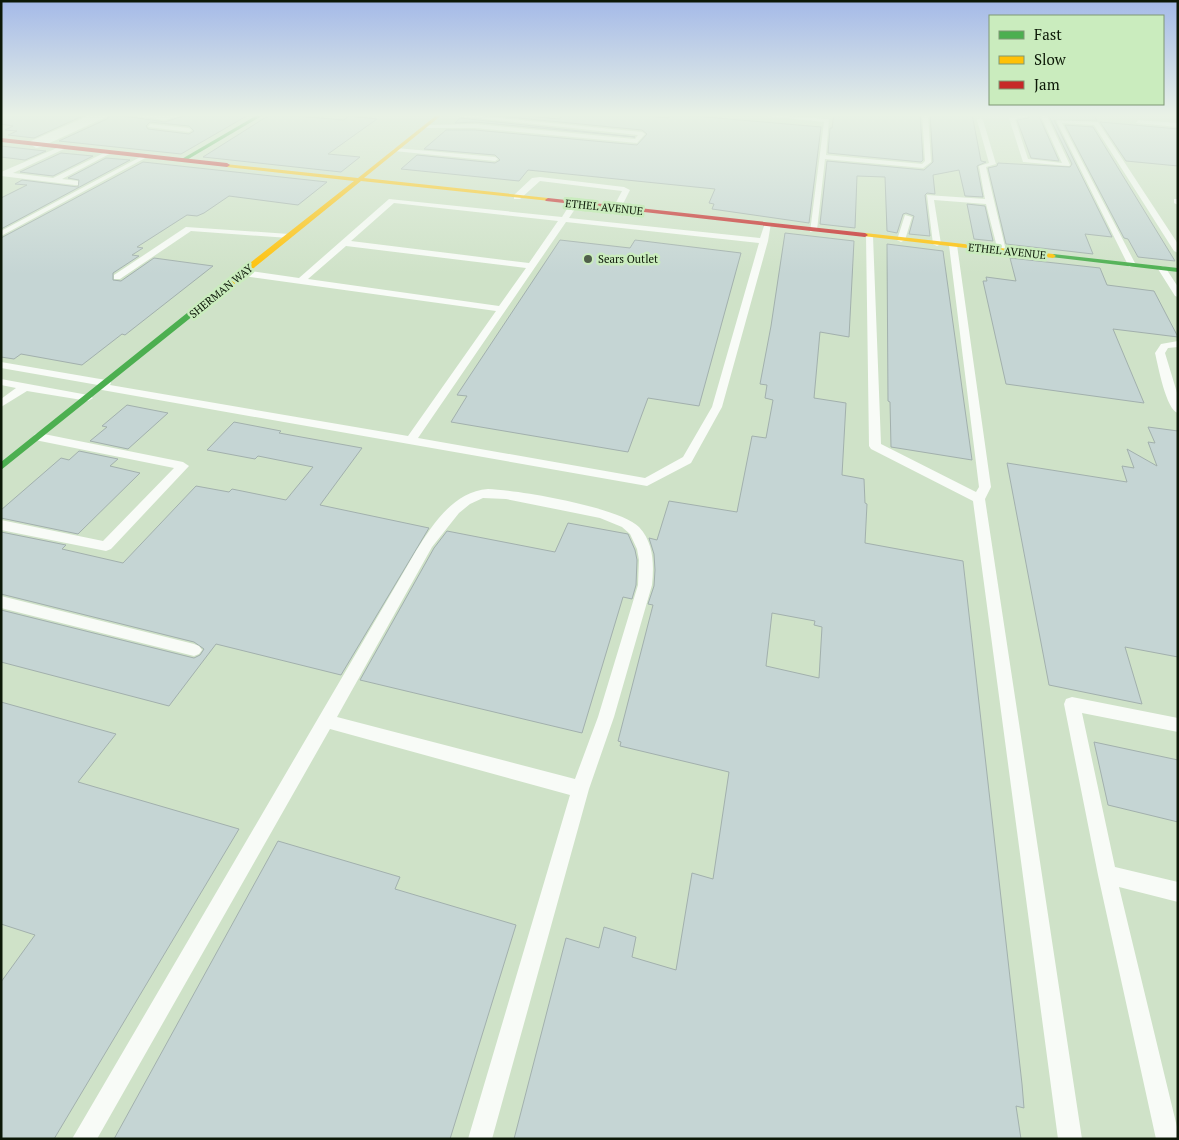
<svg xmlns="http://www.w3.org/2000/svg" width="1179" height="1140" font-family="'PT Serif',serif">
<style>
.building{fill:#c5d5d4;stroke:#a2b0ad;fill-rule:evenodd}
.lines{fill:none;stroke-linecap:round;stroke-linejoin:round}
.lane{fill:#f8fbf7;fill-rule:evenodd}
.street{fill:#f8fbf7;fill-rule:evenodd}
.fast{fill:#4caf50;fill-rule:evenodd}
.slow{fill:#ffc107;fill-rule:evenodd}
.jam{fill:#c62828;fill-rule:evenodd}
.poi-dot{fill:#505f4b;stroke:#caecbe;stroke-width:2}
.labels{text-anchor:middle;stroke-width:5;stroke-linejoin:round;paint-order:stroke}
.far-street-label{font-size:11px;fill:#0c1807;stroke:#caecbe}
.far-poi-label{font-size:11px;fill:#0c1807;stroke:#caecbe;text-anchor:start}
</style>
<rect width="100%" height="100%" fill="#cfe2c8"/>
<path class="building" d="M1 114H87L34 138 8 135 17 131 5 130 13 126 1 124Z
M110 114 165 122 189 114H250L181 154 59 141 107 119ZM150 122 189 126 194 131 189 134 148 129 146 126Z
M271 114 344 120 349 116 377 119 328 154 360 157 341 172 203 157Z
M478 114H505L559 119 563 114H625L669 118 671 114 821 127 809 223 712 209 714 204 709 203 715 189 528 170 519 181 401 169 417 155 495 163 500 160 495 155 424 149 446 130H475L637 145 647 134 642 130Z
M834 114H920L923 160 921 162 828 153 830 128H832Z
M930 114H972L981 161 986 162 977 166 983 197 965 196 959 170 933 175 935 194 927 193 925 195 930 236 909 234 914 216 906 213 903 214 897 233 887 231 885 177 857 176 855 228 820 224 827 161 924 170 933 162Z
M1030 114H1038L1059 161 1031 158 1017 120 1029 118Z
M1048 114H1093L1097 120H1054L1112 237 1085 234 1093 254 1006 244 988 168 997 166 998 163 1070 167 1072 164Z
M460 118 635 137 475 122 455 123Z
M1100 122 1178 129V166L1126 161Z
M1065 125 1093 127 1175 261 1138 257 1128 239 1124 238Z
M1 146 36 150 46 151 25 160 1 157Z
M61 153 93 156 53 176 20 172Z
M106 158 130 160 1 229V198L27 185 15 184 22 180 78 187 79 180 68 178Z
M143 162 327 182 298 205 229 196 204 213 197 216 187 215 137 247 143 248 132 255 139 256 113 273V280L121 281 154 258 213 266 125 335 122 334 82 365 21 354 14 359 1 357V238Z
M967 204 985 206 993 241 974 239Z
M785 233 854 241 849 337 820 332 814 398 846 403 842 475 864 479 865 503 867 504 865 543 963 561 1022 1084 1024 1108 1016 1106 1021 1139H514L566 938 599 948 604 927 636 937 632 957 676 970 692 873 713 879 729 772 620 746 621 742 618 741 653 605 648 604 654 586 655 570 654 554 649 538 657 540 669 501 737 512 752 436 766 438 773 400 765 398 767 385 760 384 771 326ZM772 613 815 621 814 625 822 627 819 678 766 666Z
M560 240 630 248 635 240 741 253 699 406 648 398 628 452 451 422 467 396 457 395Z
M887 244 943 251 972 460 891 447 890 402 888 401Z
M1010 258 1100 268 1107 285 1154 291 1178 337 1113 329 1144 403 1006 384 983 281H987L986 277 1016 281Z
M127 405 168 413 128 449 90 441 107 427 102 426Z
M234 422 281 431 279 433 362 448 320 505 429 528 341 675 216 644 169 706 1 662V610L194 658 200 655 204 649 194 642 1 594V532L66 545 62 549 123 563 196 486 229 492 232 489 286 500 313 467 258 456 255 459 207 450Z
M1148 427 1178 431V657L1125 647 1142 704 1049 685 1007 463 1127 482 1122 466 1134 468 1127 449 1157 466 1148 442 1155 443Z
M79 451 118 459 110 466 140 473 78 534 1 518V510L61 458 69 460Z
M568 523 628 534 635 550 637 560 636 585 632 599 623 597 582 733 360 680 434 548 447 531 555 552Z
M1 702 116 734 78 782 239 829 54 1139H1V982L35 935 1 924Z
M1094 742 1178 760V822L1108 805Z
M278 841 400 877 395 889 516 925 450 1139H114Z"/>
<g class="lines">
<path class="lane" d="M119 114 165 116 187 114 165 120Z
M438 114H459L642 132 645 134 637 143 475 128H422L424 125 475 124 635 139 638 135Z
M748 114 829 119 826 155 922 164 925 161 922 114H928L931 162 923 168 825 159 817 230 810 232 824 122Z
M1022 114H1028L1029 116 1015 119 1028 159 1062 163 1040 114H1046L1070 165 1069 166 1023 162 1009 118Z
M980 118 983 120 996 164 986 167 1006 251 1002 253 998 251 986 204 934 200 941 244 937 246 933 244 927 195 985 199 979 166 989 163 977 120Z
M1056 120 1098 122 1178 244V253L1174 251 1094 125 1062 123 1136 265 1129 267Z
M1138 120 1178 123V127L1136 123Z
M150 124 189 128 192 130 189 132 148 127Z
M64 145 67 147 66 148 13 173 53 178 108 151 113 152 62 179 78 181V185H75L1 176V172Z
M396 148 495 157 498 159 495 161 394 151 393 150Z
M144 155 149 156 1 236V231Z
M540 177 624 187 630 190 621 208 617 210 613 208 622 191 540 181 520 199H514V195L532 178Z
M389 199 562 217 572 201H575L579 203 569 218 760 238 765 223H771L768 241 722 407 691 463 647 486 102 390 98 389 97 387 98 385 1 368V362L106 380 110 381 111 383 110 385 408 436 496 311 243 276 239 273 243 270 299 278ZM394 203 558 221 529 263 351 241ZM566 222 759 243 712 407 683 457 645 478 418 438ZM346 246 526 268 499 306 308 279Z
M1174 199H1178V205L1174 203Z
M905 215 912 217 905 240 901 242 897 240Z
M186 227 289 234 293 236 289 238 191 231 120 279H114V275Z
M866 234 873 236 881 444 976 492 979 487 949 245 953 243 957 245 991 487 985 499 1082 1139H1058L973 501 871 449 869 446Z
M1162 266 1165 267 1178 287V297L1175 296 1158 269Z
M1178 341V347L1168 348 1165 353 1178 396V413C1166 410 1158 365 1155 353L1161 344Z
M1 379 88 395 93 398 88 401 27 391 1 407V399L16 388 1 385Z
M39 433 183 462 189 466 111 549 106 551 1 530V520L103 541 174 468 35 440 33 437 35 434Z
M488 489C518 490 619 507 639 527 654 543 654 565 652 585L614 717 589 789 492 1139H468L570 795 330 729 97 1139H72L416 551C433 524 453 492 488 489ZM483 498 506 499 600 518 622 527 630 534 637 549 639 560 638 585 598 717 575 779 337 717 432 547 459 513 470 504Z
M1 596 194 644 199 646 202 650 199 654 194 656 1 608Z
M1072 697 1178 718V732L1082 713 1115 867 1178 882V902L1119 887 1178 1131V1139H1156L1098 875 1064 704 1066 699Z"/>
<path class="street" d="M92 114H108L106 117 41 147 36 148 30 144 31 141Z"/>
<path class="fast" d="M259 114H265L185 161 180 160Z
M1053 254 1178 268V272L1051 257 1050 256Z
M217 289 224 291 1 470V462Z"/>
<path class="slow" d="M438 114H443L364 178 548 198 551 200 550 201 361 181 223 293H217V289L354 181 227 167 225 164 358 178Z
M865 233 1053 254 1056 256 1053 258 863 236V234Z"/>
<path class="jam" d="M1 138 227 163 230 165 227 167 1 142Z
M548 198 865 233 868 235 865 237 546 201 545 200Z"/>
</g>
<linearGradient id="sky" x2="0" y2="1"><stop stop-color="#a4b9e8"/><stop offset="0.42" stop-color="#e9f2e6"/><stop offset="1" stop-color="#e9f2e6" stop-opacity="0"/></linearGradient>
<rect width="1179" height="274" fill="url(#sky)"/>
<circle class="poi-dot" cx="588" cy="259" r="5"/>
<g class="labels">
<g class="far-street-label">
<text transform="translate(604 207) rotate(6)" y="4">ETHEL AVENUE</text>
<text transform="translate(1007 251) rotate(6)" y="4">ETHEL AVENUE</text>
<text transform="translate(221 291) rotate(-39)" y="4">SHERMAN WAY</text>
</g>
<g class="far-poi-label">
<text x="598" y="263">Sears Outlet</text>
</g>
</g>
<rect width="1179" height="1140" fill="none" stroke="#0c1807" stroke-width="5"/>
<rect x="989" y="15" width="175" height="90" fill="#caecbe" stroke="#7e9775"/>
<rect x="999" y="31" width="25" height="8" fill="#4caf50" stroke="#7e9775"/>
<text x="1034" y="40" font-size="15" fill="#0c1807">Fast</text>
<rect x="999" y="56" width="25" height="8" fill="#ffc107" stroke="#7e9775"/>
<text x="1034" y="65" font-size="15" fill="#0c1807">Slow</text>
<rect x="999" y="81" width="25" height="8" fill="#c62828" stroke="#7e9775"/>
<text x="1034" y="90" font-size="15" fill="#0c1807">Jam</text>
</svg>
